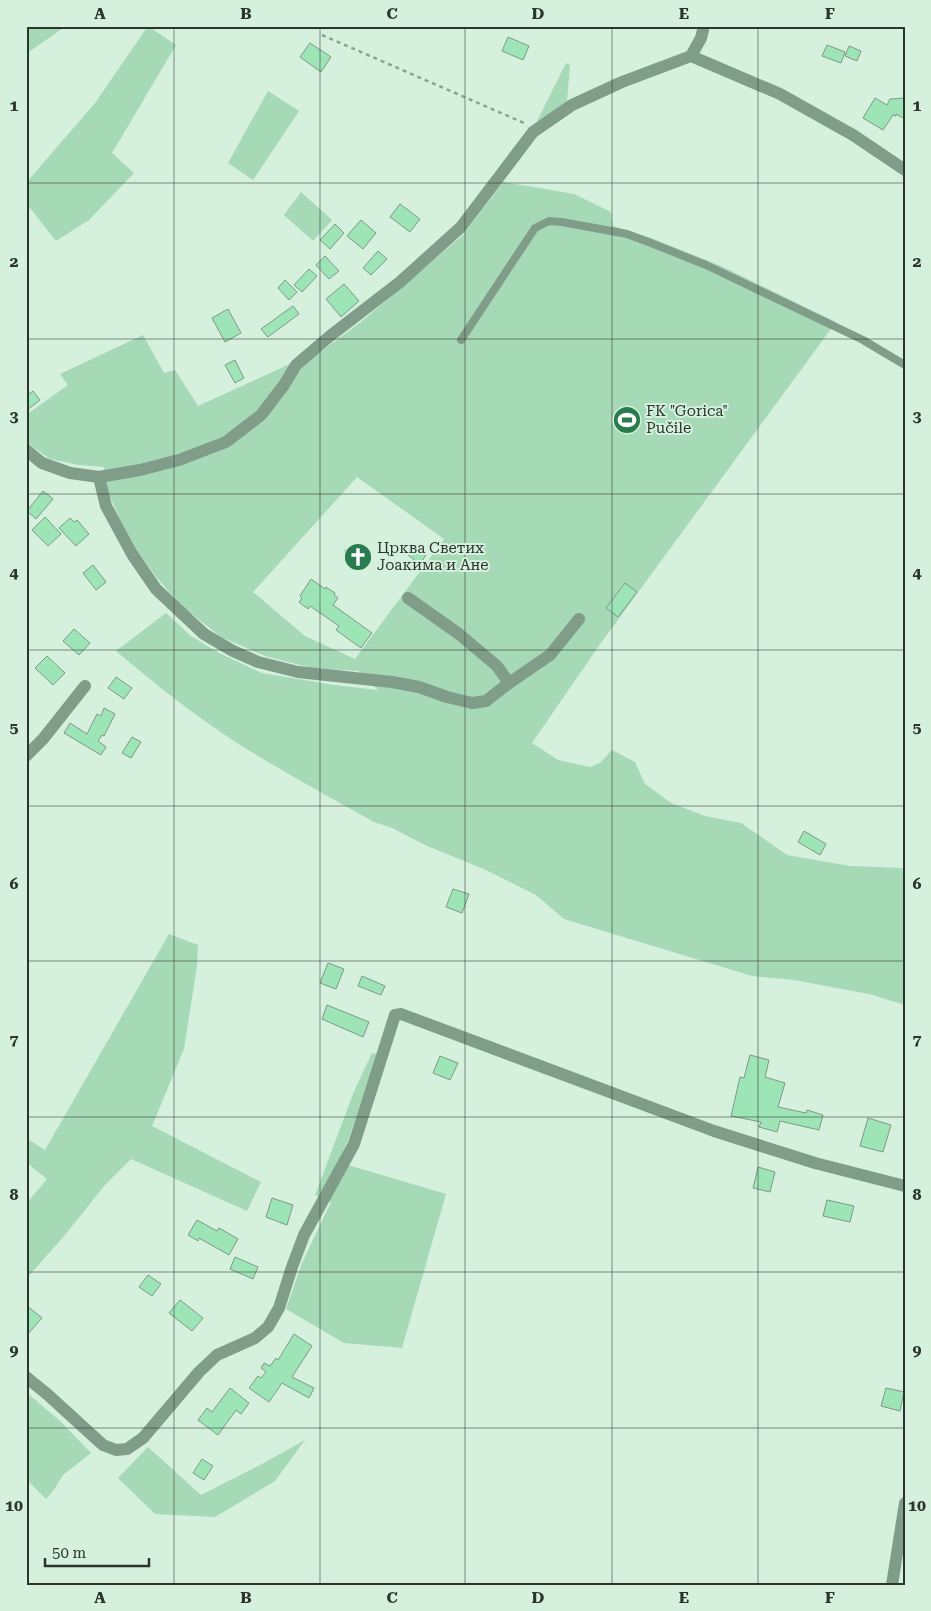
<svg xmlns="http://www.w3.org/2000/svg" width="931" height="1611" font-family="'Roboto Serif',serif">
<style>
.green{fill:#a6d9b6;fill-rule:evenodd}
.building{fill:#9de5b6;stroke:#809887}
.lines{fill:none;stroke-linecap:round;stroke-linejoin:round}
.path{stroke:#8ea294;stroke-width:2.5;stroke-dasharray:4 4;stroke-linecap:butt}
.service{stroke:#809d89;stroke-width:8}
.minor{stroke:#809d89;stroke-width:12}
.grid{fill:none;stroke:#2b352e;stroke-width:1;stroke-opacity:0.55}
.labels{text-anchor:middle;stroke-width:4;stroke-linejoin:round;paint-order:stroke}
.poi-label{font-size:15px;fill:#2b352e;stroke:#d5f0dd;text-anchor:start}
.neatline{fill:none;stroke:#2b352e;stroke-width:2}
.grid-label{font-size:16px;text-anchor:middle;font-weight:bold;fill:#2b352e}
</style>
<rect width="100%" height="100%" fill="#d5f0dd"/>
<path class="green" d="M26 26H66L26 54Z
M148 26 176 45 112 153 134 173 89 220 56 241 26 203V183L95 103Z
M566 63 570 65 567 101 541 122 537 121Z
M268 91 299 111 253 180 228 163Z
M503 182 574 194 611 212 613 226 651 238 721 266 836 322 598 647 532 743 558 760 590 767 600 763 612 750 635 762 645 784 671 803 705 816 741 823 787 855 850 866 905 868V1005L869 994 794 980 752 976 564 919 536 895 484 869 427 846 392 828 374 822C331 798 287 774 245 748 199 719 157 686 116 651L166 613 191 636 219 653 262 673 334 685 378 690 359 671 312 668 265 656 221 637 182 606 157 578 138 552 120 519 107 490 104 467 79 465 50 459 29 444 26 441V415L68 385 60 374 143 335 164 373 175 370 198 406 290 364 302 366 362 321 463 235ZM357 477 444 539 355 659 305 636 253 592ZM625 583 637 592 618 617 606 608Z
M301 192 332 220 313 241 284 215Z
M169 934 198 945 197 966 184 1049 152 1126 261 1182 247 1211 131 1159 105 1185 65 1235 26 1279V1204L47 1179 26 1162V1138L45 1150Z
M372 1053 377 1054 349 1138 338 1162 446 1194 402 1348 344 1343 286 1309 302 1263 331 1202 315 1195 355 1089Z
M26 1392 60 1421 91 1453 63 1475 55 1488 46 1499 26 1479Z
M305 1440 275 1481 215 1517 155 1514 118 1478 148 1447 201 1495 262 1464Z"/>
<path class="building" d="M508 37 529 46 523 60 502 51Z
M310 43 331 57 321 72 300 57Z
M827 45 845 52 841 63 822 56Z
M849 46 861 51 857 61 845 56Z
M875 98 887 105 890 99 905 98V119L896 114V116L893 115 883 130 863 118Z
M400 204 420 219 410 232 390 217Z
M361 220 376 233 363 249 347 236Z
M335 224 344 233 330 249 320 240Z
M378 251 387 259 371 275 363 268Z
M325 256 339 271 329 279 316 265Z
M309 269 317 276 302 292 294 285Z
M285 280 297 292 289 300 278 288Z
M344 284 359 301 341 317 326 299Z
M293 306 299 314 268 337 261 329Z
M228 309 241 333 225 342 212 318Z
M235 360 244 378 235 383 225 365Z
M33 391 40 400 26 411V396Z
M43 491 53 499 36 519 27 511Z
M45 517 61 534 48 546 32 530Z
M70 518 74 522 77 520 89 534 76 546 59 528Z
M353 545 372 558 363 570 345 557V550Z
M414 546 426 555 420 564 408 555Z
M93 565 106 582 96 590 83 573Z
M311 579 325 589 326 587 335 593 334 595 338 598 333 605 372 633 361 648 336 630 339 626 310 606 308 609 299 602 302 598 300 596Z
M625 583 637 592 618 617 606 608Z
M74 629 90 643 79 655 63 641Z
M47 656 65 673 53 685 35 668Z
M116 677 132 688 124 699 108 688Z
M104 708 115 714 104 736 102 735 98 741 106 747 101 755 64 733 70 723 87 734 97 714 101 716Z
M132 737 141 742 131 758 122 753Z
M804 831 826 844 820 855 798 842Z
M453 889 469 894 462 913 446 907Z
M328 963 344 969 336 989 320 983Z
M362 976 385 986 381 995 358 986Z
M327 1005 369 1022 363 1037 322 1019Z
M750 1055 769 1060 765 1077 785 1083 778 1107 806 1113 807 1110 823 1115 819 1130 780 1121 777 1132 759 1127 761 1122 731 1116 740 1077 744 1078Z
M440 1056 458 1063 450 1080 433 1073Z
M868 1118 891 1125 883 1152 860 1146Z
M758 1167 775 1172 770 1192 753 1188Z
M272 1198 293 1205 287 1225 266 1217Z
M827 1200 854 1206 850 1222 823 1216Z
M197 1220 217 1231 219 1228 238 1239 229 1255 199 1238 198 1241 188 1235Z
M235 1257 258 1267 253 1279 230 1269Z
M148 1275 161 1284 152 1296 139 1287Z
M180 1300 203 1318 192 1331 169 1313Z
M26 1305 42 1318 26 1336Z
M294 1334 312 1346 292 1377 314 1388 309 1398 282 1383 269 1402 249 1388 258 1376 261 1378 266 1372 261 1368 264 1363 270 1366 276 1358 278 1360Z
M230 1388 249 1403 241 1414 236 1410 218 1435 198 1420 207 1408 212 1412Z
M886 1388 904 1392 900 1411 881 1406Z
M202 1459 213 1466 204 1480 193 1473Z"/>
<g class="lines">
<path class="path" d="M322 35 524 123"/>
<path class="service" d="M461 340 535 228 549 221 562 222 627 234 651 243 706 265 863 340 905 365"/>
<path class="minor" d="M691 56 701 38 704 26
M26 450 42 463 70 473 99 477 140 470 179 460 226 442 261 415 284 385 296 365 330 336 400 282 461 227 533 132 572 105 622 82 691 56 780 94 853 135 905 170
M99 477 106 506 132 554 156 589 204 634 233 651 258 662 298 672 392 682 419 687 447 697 472 703 486 701 509 683 497 666 459 634 408 598
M509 683 550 655 579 619
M26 756 43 739 85 686
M26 1377 47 1394 103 1445 116 1450 127 1449 143 1438 199 1372 217 1355 255 1338 268 1327 279 1308 292 1267 304 1235 354 1144 395 1015 401 1014 714 1131 815 1163 905 1186
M892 1585 905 1503"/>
</g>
<path class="grid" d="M174 26V1585M320 26V1585M465 26V1585M612 26V1585M758 26V1585M26 183H905M26 339H905M26 494H905M26 650H905M26 806H905M26 961H905M26 1117H905M26 1272H905M26 1428H905"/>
<defs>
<symbol id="stadium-disc" viewBox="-11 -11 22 22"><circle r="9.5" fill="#287c4e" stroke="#d5f0dd"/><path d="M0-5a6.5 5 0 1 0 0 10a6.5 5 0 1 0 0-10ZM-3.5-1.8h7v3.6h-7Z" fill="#fff"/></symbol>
<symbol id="church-disc" viewBox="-11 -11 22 22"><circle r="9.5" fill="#287c4e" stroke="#d5f0dd"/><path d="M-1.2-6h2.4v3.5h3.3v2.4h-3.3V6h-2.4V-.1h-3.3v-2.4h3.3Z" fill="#fff"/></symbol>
</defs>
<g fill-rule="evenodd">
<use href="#stadium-disc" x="611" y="404" width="32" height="32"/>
<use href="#church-disc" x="342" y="541" width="32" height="32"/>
</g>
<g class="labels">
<g class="poi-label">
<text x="646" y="416">FK "Gorica"<tspan x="646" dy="17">Pučile</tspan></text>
<text x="377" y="553">Црква Светих<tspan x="377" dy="17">Јоакима и Ане</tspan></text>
</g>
</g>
<rect width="931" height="1611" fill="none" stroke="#d5f0dd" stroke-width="55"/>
<path d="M45 1558v8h104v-8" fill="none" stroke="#2b352e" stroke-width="2.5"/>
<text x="52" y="1558" font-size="15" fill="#2b352e" stroke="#d5f0dd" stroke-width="4" paint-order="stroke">50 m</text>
<rect x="28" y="28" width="876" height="1556" class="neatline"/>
<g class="grid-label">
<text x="100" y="19">A</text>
<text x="246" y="19">B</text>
<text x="392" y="19">C</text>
<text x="538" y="19">D</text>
<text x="684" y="19">E</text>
<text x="830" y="19">F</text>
<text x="14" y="111">1</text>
<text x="917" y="111">1</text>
<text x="14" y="267">2</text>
<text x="917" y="267">2</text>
<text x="14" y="422">3</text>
<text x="917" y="422">3</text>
<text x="14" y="578">4</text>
<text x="917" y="578">4</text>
<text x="14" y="733">5</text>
<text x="917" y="733">5</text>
<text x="14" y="889">6</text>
<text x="917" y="889">6</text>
<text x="14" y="1045">7</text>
<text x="917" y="1045">7</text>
<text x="14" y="1200">8</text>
<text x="917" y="1200">8</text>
<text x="14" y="1356">9</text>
<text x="917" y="1356">9</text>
<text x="14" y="1511">10</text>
<text x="917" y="1511">10</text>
<text x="100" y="1603">A</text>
<text x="246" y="1603">B</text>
<text x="392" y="1603">C</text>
<text x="538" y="1603">D</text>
<text x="684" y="1603">E</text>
<text x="830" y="1603">F</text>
</g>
</svg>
